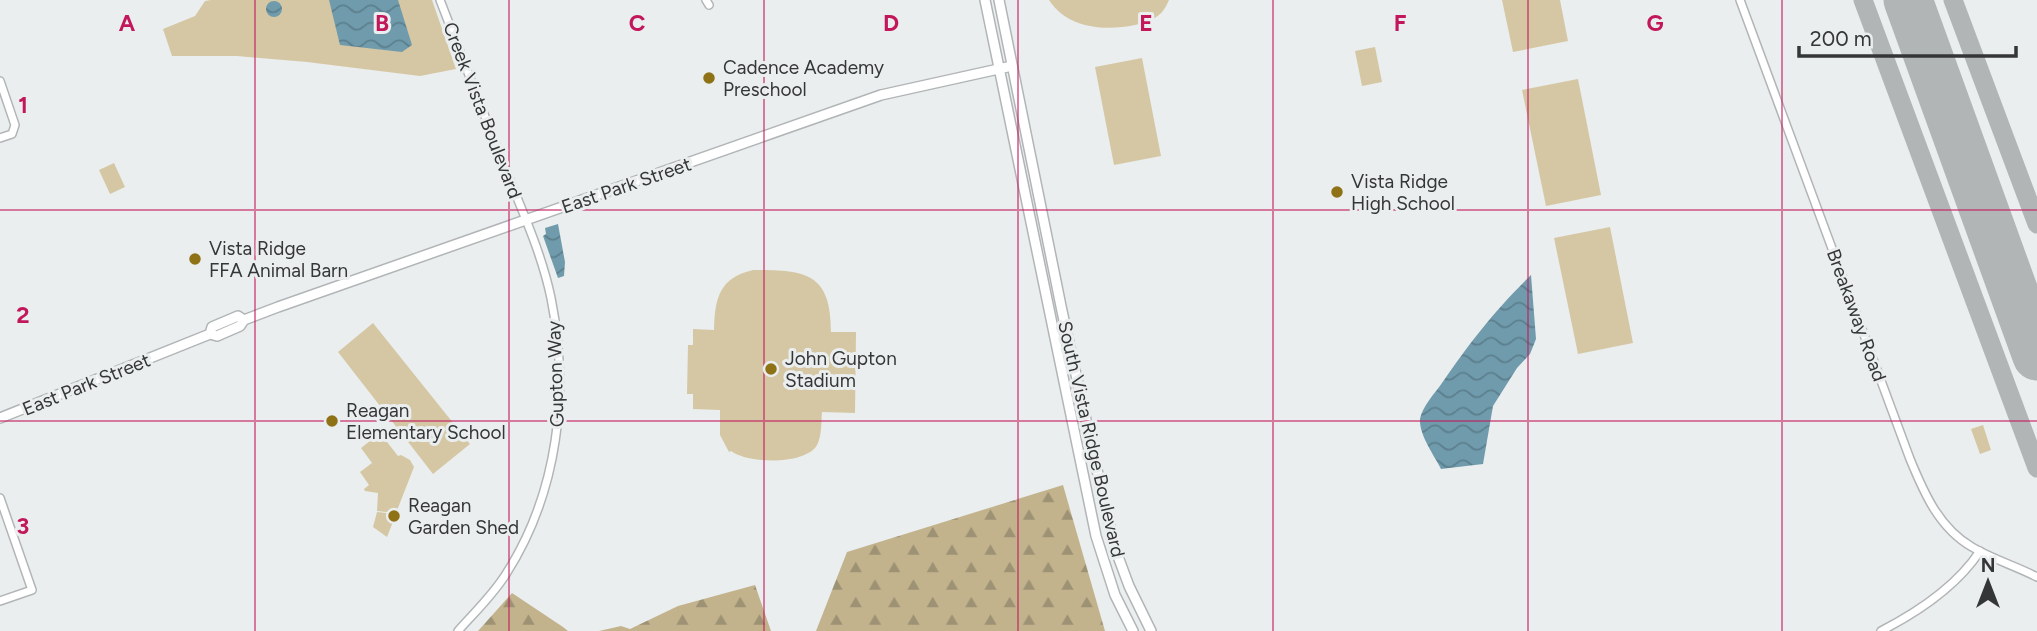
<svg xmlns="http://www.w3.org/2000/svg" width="2037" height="631" font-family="Figtree,sans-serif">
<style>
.forest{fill:url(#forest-firs)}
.green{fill:#d5c7a4}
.water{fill:url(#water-waves)}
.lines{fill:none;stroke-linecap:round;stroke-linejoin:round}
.taxiway{stroke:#b2b5b6;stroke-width:19}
.runway{stroke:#b2b5b6;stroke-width:49}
.minor-casing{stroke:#b2b5b7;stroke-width:10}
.tertiary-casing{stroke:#b2b5b7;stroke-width:12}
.minor{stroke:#fff;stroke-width:7}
.tertiary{stroke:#fff;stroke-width:9}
.grid{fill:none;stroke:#c2185b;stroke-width:2;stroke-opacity:0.55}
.poi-dot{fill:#8f7216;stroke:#eaeeef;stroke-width:2.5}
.labels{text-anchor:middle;stroke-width:6;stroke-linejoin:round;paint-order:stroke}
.poi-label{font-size:19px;fill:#353637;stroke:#eaeeef;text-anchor:start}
.street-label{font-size:19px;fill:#353637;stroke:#eaeeef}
.grid-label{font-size:23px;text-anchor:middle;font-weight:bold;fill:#c2185b;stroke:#eaeeef;stroke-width:6;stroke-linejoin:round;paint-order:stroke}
</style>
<defs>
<pattern id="forest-firs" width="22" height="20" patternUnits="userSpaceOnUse" patternTransform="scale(1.75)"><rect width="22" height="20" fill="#c2b38d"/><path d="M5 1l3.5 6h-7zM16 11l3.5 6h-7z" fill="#9e9274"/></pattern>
<pattern id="water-waves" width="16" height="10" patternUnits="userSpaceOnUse" patternTransform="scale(1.75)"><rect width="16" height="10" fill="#6f9bac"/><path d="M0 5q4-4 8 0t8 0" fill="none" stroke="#5c7f8d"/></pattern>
</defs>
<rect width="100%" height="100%" fill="#eaeeef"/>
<path class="forest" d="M1063 485 1105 631H816L847 552Z
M755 585 771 631H599L621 626 630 629 678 606Z
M512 593 563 627 568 631H478Z"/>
<path class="green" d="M211 0H432L456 69 420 76 307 62 237 56H172L163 29 195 16 205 1Z
M1049 0H1169C1167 4 1164 11 1160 14 1154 20 1143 23 1135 25 1105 31 1068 29 1049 0Z
M1502 0H1560L1568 41 1513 52Z
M1375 47 1382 82 1362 86 1355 51Z
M1142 58 1161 156 1114 165 1095 67Z
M1578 79 1601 195 1546 206 1522 90Z
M114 163 125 187 110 194 99 170Z
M1610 227 1633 343 1578 354 1554 238Z
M753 270C805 270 831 272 831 332H856L855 413 822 412C821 423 822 435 817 445 806 465 748 464 731 451L729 452 720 435V410L693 409V394H687L688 345H693V329L714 330C715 298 719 278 753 270Z
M373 323 470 444 433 474 338 352Z
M1983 425 1991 450 1980 454 1971 429Z
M380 433 398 456 401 455 410 460 414 467 396 513 377 511 378 493 365 491 364 489 369 485 360 472 372 463 361 448Z
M377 512 396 514 387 537 373 527Z"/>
<path class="water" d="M329 0H398L412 45 402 52 340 45Z
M266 9a8 8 0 1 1 16 0a8 8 0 1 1-16 0Z
M558 224 565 262 564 276 558 278 543 236 546 234 545 228Z
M1531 275 1536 339 1530 354 1517 368 1493 406 1483 464 1441 469C1434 455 1419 435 1420 419 1422 407 1435 393 1442 383 1471 341 1495 310 1531 275Z"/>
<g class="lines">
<path class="taxiway" d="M1863 0 2037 468
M1953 0 2037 224"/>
<path class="runway" d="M1908 0 2037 356"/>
<defs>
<path id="minor" d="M440 0C460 53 481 105 501 158 519 204 541 250 551 298 570 392 558 493 506 574 493 595 474 613 458 631
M706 0 709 5
M1740 0 1910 459C1924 493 1939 528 1972 547 1992 559 2016 566 2037 577
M0 81 15 125 12 134 0 138
M0 498 32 590 0 601
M1881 631C1918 612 1957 586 1980 551"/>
<path id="tertiary" d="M985 0 1096 536 1115 595 1133 631
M999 0 1062 311 1105 506 1116 551 1129 586 1151 631
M210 334 212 327 238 316 244 320
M0 418 210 334 217 336 240 326 244 320 278 307 881 95 1012 66"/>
</defs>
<use href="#minor" class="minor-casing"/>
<use href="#tertiary" class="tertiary-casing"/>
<use href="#minor" class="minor"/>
<use href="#tertiary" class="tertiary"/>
</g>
<path class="grid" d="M255 0V631M509 0V631M764 0V631M1018 0V631M1273 0V631M1528 0V631M1782 0V631M0 210H2037M0 421H2037"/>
<g class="poi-dot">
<circle cx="709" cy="78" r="7"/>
<circle cx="1337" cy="192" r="7"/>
<circle cx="195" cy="259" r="7"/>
<circle cx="771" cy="369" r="7"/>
<circle cx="332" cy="421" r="7"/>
<circle cx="394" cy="516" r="7"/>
</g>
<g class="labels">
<g class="poi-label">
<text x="723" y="74">Cadence Academy<tspan x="723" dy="22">Preschool</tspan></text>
<text x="1351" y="188">Vista Ridge<tspan x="1351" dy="22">High School</tspan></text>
<text x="209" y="255">Vista Ridge<tspan x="209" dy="22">FFA Animal Barn</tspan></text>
<text x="785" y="365">John Gupton<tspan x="785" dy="22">Stadium</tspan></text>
<text x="346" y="417">Reagan<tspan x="346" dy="22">Elementary School</tspan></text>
<text x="408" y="512">Reagan<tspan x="408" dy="22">Garden Shed</tspan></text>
</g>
<g class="street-label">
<text transform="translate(483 110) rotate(69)" y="7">Creek Vista Boulevard</text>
<text transform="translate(626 185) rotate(-19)" y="7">East Park Street</text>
<text transform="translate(1857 315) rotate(70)" y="7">Breakaway Road</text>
<text transform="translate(555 374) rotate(-92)" y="7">Gupton Way</text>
<text transform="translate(86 384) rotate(-22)" y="7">East Park Street</text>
<text transform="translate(1092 439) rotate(77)" y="7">South Vista Ridge Boulevard</text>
</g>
</g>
<g class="grid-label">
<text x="127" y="31">A</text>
<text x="382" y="31">B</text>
<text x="637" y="31">C</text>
<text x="891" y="31">D</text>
<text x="1146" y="31">E</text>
<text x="1400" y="31">F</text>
<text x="1655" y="31">G</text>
<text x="23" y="113">1</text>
<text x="23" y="323">2</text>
<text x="23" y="534">3</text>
</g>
<g transform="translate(1988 582)" stroke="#eaeeef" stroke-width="5" paint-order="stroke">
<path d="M0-5L12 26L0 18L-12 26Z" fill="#353637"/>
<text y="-10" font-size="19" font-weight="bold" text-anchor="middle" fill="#353637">N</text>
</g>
<path d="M1799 46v10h217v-10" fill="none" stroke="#353637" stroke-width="3.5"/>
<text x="1810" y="46" font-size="21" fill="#353637" stroke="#eaeeef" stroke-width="5" paint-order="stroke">200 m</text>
</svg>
